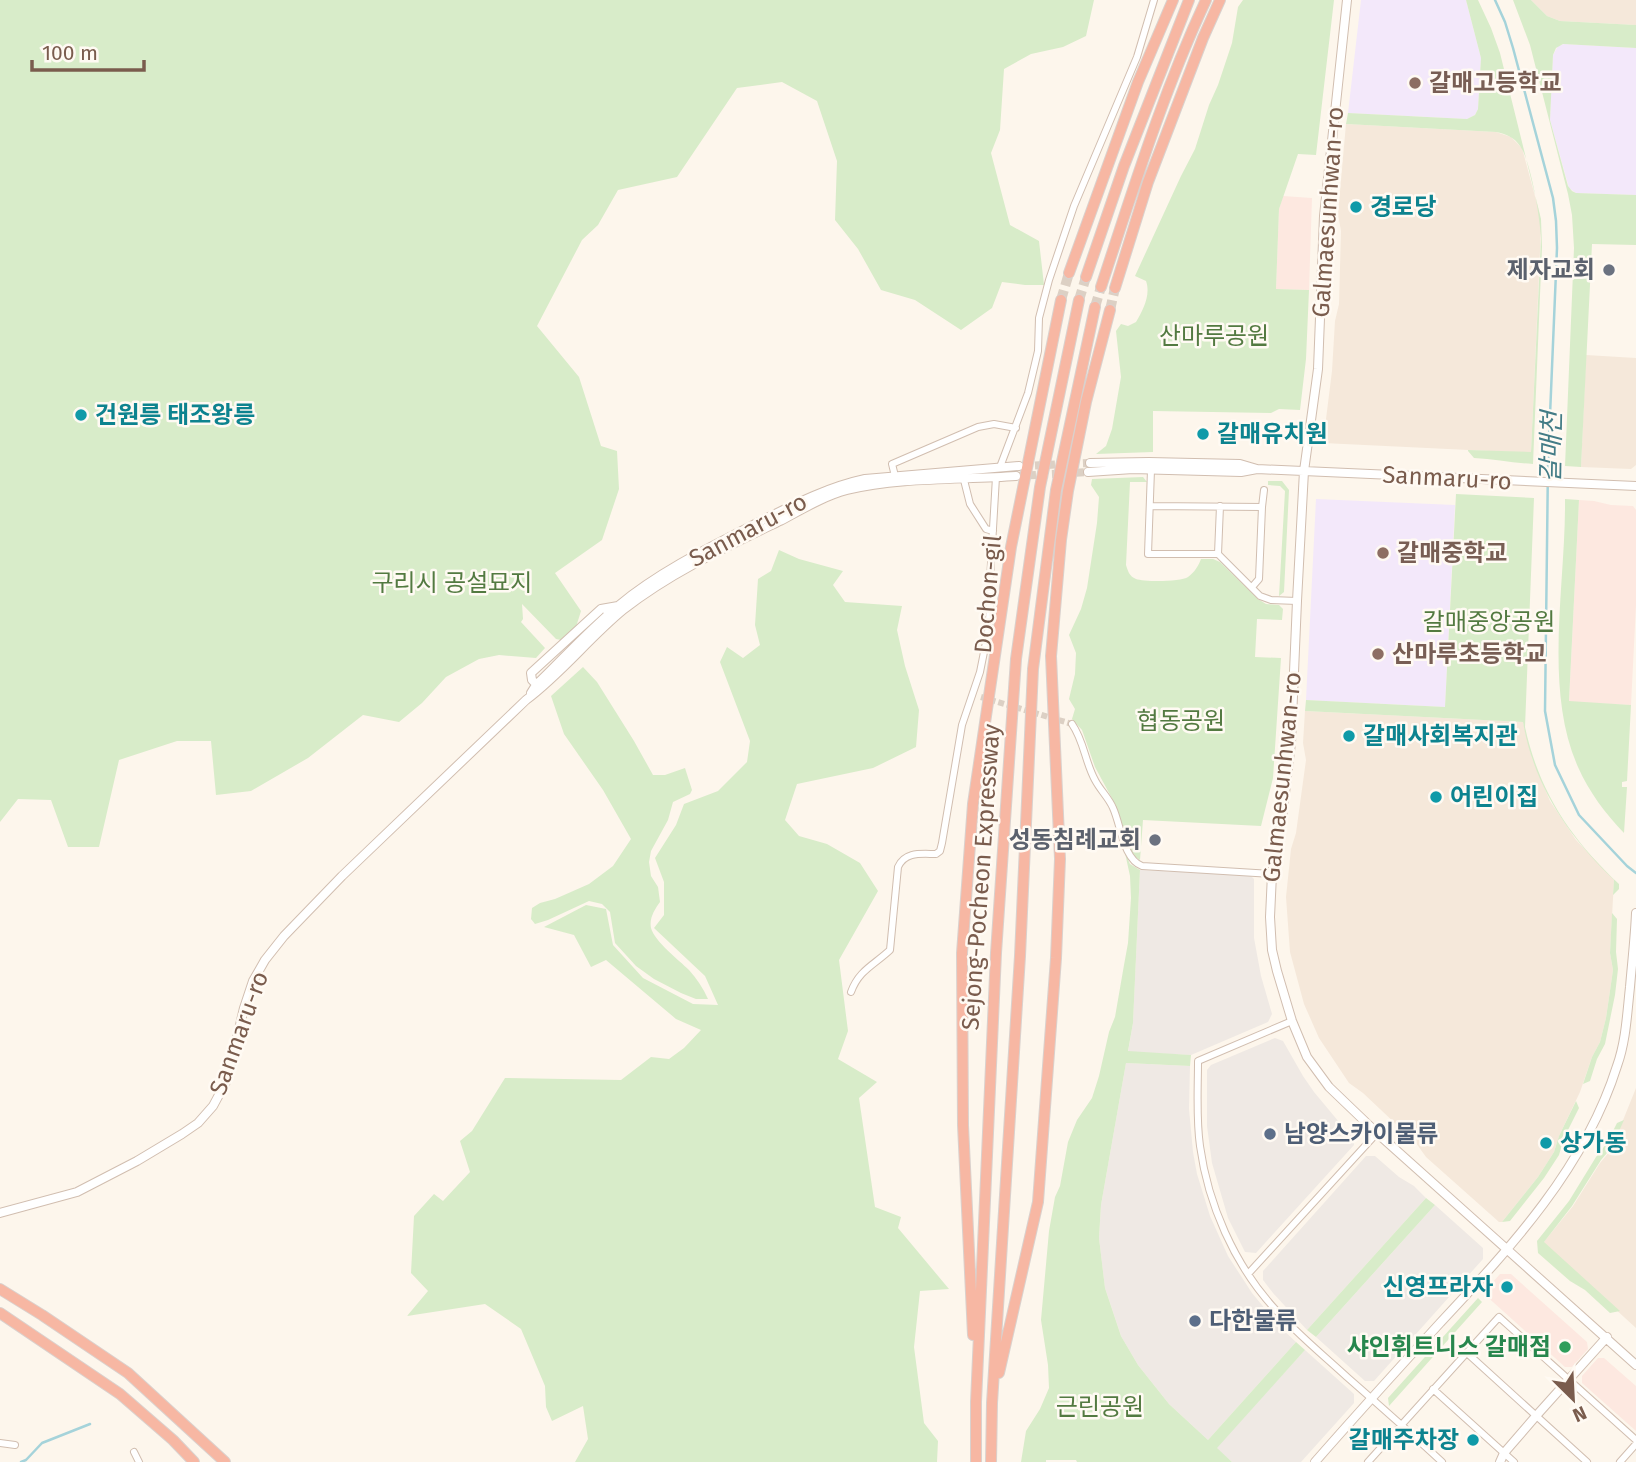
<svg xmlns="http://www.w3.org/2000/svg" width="1636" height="1462" font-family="'Fira Sans','Noto Sans KR',sans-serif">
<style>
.residential{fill:#f5e8da}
.commercial{fill:#fde8e0}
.industrial{fill:#efe9e4}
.education{fill:#f3e8fa}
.green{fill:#d8ecc9}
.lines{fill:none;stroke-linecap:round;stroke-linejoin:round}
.stream{stroke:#a5d3da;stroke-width:2.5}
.minor-tunnel{stroke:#dcd0c4;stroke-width:6;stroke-dasharray:6 3;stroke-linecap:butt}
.tertiary-tunnel{stroke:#dcd0c4;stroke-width:8;stroke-dasharray:8 4;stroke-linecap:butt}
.motorway-tunnel{stroke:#dcd0c4;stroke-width:10;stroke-dasharray:10 5;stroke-linecap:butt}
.minor-casing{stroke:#d1beb0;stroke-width:8}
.tertiary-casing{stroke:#d1beb0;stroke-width:10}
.motorway-casing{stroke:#dad1cd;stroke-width:12}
.minor{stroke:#fff;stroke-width:6}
.tertiary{stroke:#fff;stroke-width:8}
.motorway{stroke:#f7b7a3;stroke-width:10}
.education-dot{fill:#8d6e63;stroke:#fffaf3;stroke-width:2.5}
.culture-dot{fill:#0f9aa8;stroke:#fffaf3;stroke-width:2.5}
.worship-dot{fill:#6b7280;stroke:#fffaf3;stroke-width:2.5}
.service-dot{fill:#5c6f8a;stroke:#fffaf3;stroke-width:2.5}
.leisure-dot{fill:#2e9e5b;stroke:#fffaf3;stroke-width:2.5}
.labels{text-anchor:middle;stroke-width:5;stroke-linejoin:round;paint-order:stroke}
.education-label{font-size:24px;font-weight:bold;fill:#785e54;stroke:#fffaf3;text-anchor:start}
.culture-label{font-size:24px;font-weight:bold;fill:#0d838f;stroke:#fffaf3;text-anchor:start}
.street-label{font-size:24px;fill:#7a5c4d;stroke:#fffaf3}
.worship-label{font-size:24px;font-weight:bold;fill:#5b616d;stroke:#fffaf3;text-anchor:end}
.park-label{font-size:24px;fill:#537a41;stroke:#fffaf3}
.service-label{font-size:24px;font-weight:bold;fill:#4e5e75;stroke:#fffaf3;text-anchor:start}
.leisure-label{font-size:24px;font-weight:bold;fill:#27864d;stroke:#fffaf3;text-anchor:end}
.water-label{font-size:26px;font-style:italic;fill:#437c86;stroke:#fffaf3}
</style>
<rect width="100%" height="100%" fill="#fdf6ec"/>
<path class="residential" d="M1531 0H1636V25L1560 21 1547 16Z
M1346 124 1496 132 1511 137 1522 148 1539 211 1541 229 1531 453 1323 443 1332 371 1335 321 1339 304 1341 231 1338 214Z
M1586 355 1636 358V465L1631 469 1581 467Z
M1305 711 1523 722 1532 758 1550 801 1576 840 1614 880 1610 953 1613 970 1606 1018 1600 1042 1592 1057 1580 1092 1559 1136 1554 1152 1538 1177 1502 1222H1499L1426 1157 1416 1143 1363 1093 1349 1083 1319 1038 1304 1004 1290 952 1286 897 1291 849 1296 833 1306 760 1303 743Z
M1636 1088V1328L1543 1243 1573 1206 1600 1163 1611 1150Z"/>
<path class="commercial" d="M1283 196 1312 198 1309 290 1276 289 1279 209Z
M1579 500 1594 501 1611 505 1633 506 1636 510V605L1631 705 1569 702Z
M1500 1274H1511L1587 1342 1588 1349 1572 1367H1565L1483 1293Z
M1598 1358H1604L1636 1386V1431L1582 1383V1376Z"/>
<path class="industrial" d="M1140 870 1250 875 1254 879V938L1261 976 1272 1014 1268 1022 1191 1055 1128 1052 1133 1023Z
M1275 1038 1283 1041 1303 1076 1314 1092 1339 1122 1353 1136 1354 1145 1256 1253 1245 1252 1228 1218 1212 1163 1207 1126V1070L1211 1065Z
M1126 1063 1190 1066 1189 1109 1193 1152 1197 1174 1210 1216 1228 1256 1252 1293 1280 1327 1296 1342 1208 1440 1169 1404 1138 1365 1121 1336 1105 1288 1099 1238 1101 1205Z
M1366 1156H1375L1399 1177 1414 1186 1426 1198 1307 1330 1273 1293 1263 1280V1271Z
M1435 1205 1483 1248V1259L1374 1381H1365L1316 1337Z
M1305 1350 1354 1394V1403L1301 1462H1232L1216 1448Z"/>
<path class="education" d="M1361 0H1466L1481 58 1478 109 1475 115 1467 119 1348 113Z
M1564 44 1636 48V195L1576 193 1569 188 1550 120 1553 55 1558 46Z
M1316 499 1455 505 1445 707 1306 700Z"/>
<path class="green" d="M0 0H1094L1086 36 1063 47 1031 54 1004 69 1000 130 991 153 1010 225 1039 241 1044 285H1025L1002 282 992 308 961 330 915 300 881 290 858 249 835 220 837 161 817 101 782 82 737 88 677 177 618 190 598 225 582 240 537 326 579 377 601 446 617 451 619 489 602 540 555 573 581 611 576 627 561 640 556 639 522 604 523 619 521 622 545 648 536 658 499 655 479 659 446 677 422 703 399 722 363 715 308 758 251 791 216 795 211 741H177L119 760 99 847H68L51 800 18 799 0 822Z
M1243 0H1334L1316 155 1298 154 1279 209 1276 289 1309 290 1306 359 1300 410 1279 409 1271 413 1153 411V452L1096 454 1106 446 1112 429 1121 377 1116 331 1121 324 1128 326 1136 322C1143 310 1151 295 1146 281L1135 276 1181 176 1195 149 1209 105 1218 85 1232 43 1238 7Z
M1466 0H1478L1491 28 1500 53 1541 219 1542 247 1533 464C1513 463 1494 459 1474 458L1468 451V450L1531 452 1541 238C1540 218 1531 161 1520 146 1514 137 1506 134 1496 132L1346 124 1348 113 1467 119 1475 115 1478 109 1481 58Z
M1513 0H1531L1547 16 1560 21 1636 25V48L1563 44 1556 48 1553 55 1550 120 1568 186 1572 191 1576 193 1636 195V245L1592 244 1581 467 1565 466 1574 248 1572 215 1568 194 1530 45Z
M1143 477 1147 482H1130L1126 565C1128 571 1129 576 1136 579 1144 582 1181 582 1188 577 1194 573 1199 565 1201 559H1213L1220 562 1258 599 1266 604 1279 605 1283 609 1282 620 1257 619 1255 657 1281 658 1273 778 1261 826 1143 820 1140 860 1135 857 1132 853 1115 804 1095 767 1082 730 1072 719 1075 709 1069 699 1075 674 1076 653 1069 635 1081 609 1087 588 1097 523 1099 497 1091 485 1092 479Z
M1268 481H1282L1289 490 1284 592 1279 596 1285 491 1280 486 1268 485Z
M1456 494 1534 498 1525 727C1539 792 1571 839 1619 884V889L1613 895 1614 880C1568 836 1534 786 1523 722L1305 711 1306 700 1445 707Z
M1565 499 1579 500 1569 701 1631 705 1627 781 1622 782V787H1627L1624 833C1605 813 1589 792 1578 767 1543 688 1566 584 1565 499Z
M779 550 799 559 843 571 833 585 845 602 902 606 897 630 905 666 919 710 916 747 873 768 797 784 785 820 799 836 827 844 860 863 878 891 839 960 848 1031 838 1059 877 1082 859 1098 875 1207 901 1217 898 1228 949 1289 920 1291 914 1347 924 1423 938 1441 937 1462H575L588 1439 583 1406 552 1421 546 1407 545 1386 521 1329 485 1304 407 1316 428 1291 411 1273 414 1216 434 1194 443 1201 470 1172 460 1141 472 1131 505 1078 621 1080 651 1057 669 1059 684 1048 701 1030 676 1019 606 960 591 967 574 935 544 927 586 905 606 909 613 945 643 978 693 1004 718 1005 705 976 654 928 664 915V882L655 858 676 825 684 804 718 791 747 762 750 741 720 662 727 647 743 658 760 645 755 625 758 579 771 571Z
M583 667 597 682 634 741 653 775H665L685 768 692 790 690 794 673 802 668 820 651 851 649 862 651 876 658 887 660 902C655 909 649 918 651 928 655 942 679 960 689 970 697 979 703 988 708 999H696L681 993 654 979 636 966 615 943 610 912 602 904 589 901 548 920 535 924 531 919 532 908 540 903 555 899 589 884 613 866 631 839 603 790 564 734 551 696Z
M1125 853 1130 864 1140 870 1133 1023 1128 1051 1191 1055 1190 1066 1126 1063 1101 1205 1099 1238 1105 1288 1121 1336 1138 1365 1169 1404 1208 1440 1296 1342 1305 1350 1217 1448 1232 1462H1077L1076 1460H1046V1462H1021L1026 1431 1040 1409 1049 1388 1048 1365 1041 1320 1049 1231 1055 1197 1060 1186 1068 1142 1077 1120 1092 1098 1099 1076 1109 1032 1115 1017 1124 965 1128 943 1131 898 1130 876Z
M1612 913 1617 919 1616 952 1618 969 1615 995 1605 1044 1597 1059 1590 1081 1583 1084 1592 1057 1600 1042 1606 1018 1613 970 1610 953Z
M1576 1101 1579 1108 1564 1138 1559 1155 1544 1178 1510 1221 1502 1222 1538 1177 1554 1152 1559 1136Z
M1624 1120 1612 1147 1601 1160 1572 1206 1544 1242 1620 1311 1610 1313 1585 1290 1570 1281 1538 1253 1537 1241 1569 1201 1596 1157 1607 1143 1617 1123Z
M1426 1198 1435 1205 1316 1337 1307 1330Z
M1478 1298 1482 1302 1389 1406 1388 1398Z"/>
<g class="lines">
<path class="stream" d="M1495 0 1505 22 1513 48 1553 198 1556 221 1557 248 1548 463 1545 711 1555 765 1579 815 1627 866 1636 873
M21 1462 26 1460 42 1443 90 1424"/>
<path class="minor-tunnel" d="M981 697 1072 724"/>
<path class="tertiary-tunnel" d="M1023 466 1090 463
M1016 476 1088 472"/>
<path class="motorway-tunnel" d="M1061 300 1069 273
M1079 300 1086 277
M1095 307 1101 287
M1110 310 1115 288"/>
<defs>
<path id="minor" d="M1000 467 1028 393 1038 351 1039 318 1049 280 1074 206 1137 57 1154 0
M1151 470 1148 554H1218L1260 596 1271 600 1297 601
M963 476 970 504 986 529 993 531
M896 480 892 464 978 427 994 424 1016 428
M1150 506 1262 507 1259 579 1252 587
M1262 507 1264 490
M1218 554 1220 506
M1072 724C1084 741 1085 762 1095 780 1100 790 1109 798 1113 808 1121 825 1123 859 1142 866L1272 874
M851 992C859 970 874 965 890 950L898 867C905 851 922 854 936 854L940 851 942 843 962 725 980 672 988 632 990 606V580L996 477
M1292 1021 1198 1061C1198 1089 1196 1118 1200 1146 1208 1204 1234 1264 1274 1308 1296 1333 1322 1354 1347 1377 1379 1405 1411 1433 1442 1462
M1248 1274 1377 1133
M1467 1353 1587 1462
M1433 1389 1514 1462
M0 1443 15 1445
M134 1452 139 1462
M1368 1462 1499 1317 1636 1440
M1620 1462 1636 1444"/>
<path id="tertiary" d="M1347 0 1324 216 1318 369 1304 471 1297 601 1291 743 1282 818 1272 874 1270 917 1272 950 1277 971 1292 1021 1307 1057 1329 1087 1377 1133 1636 1365
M1257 469 1636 486
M1088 472 1133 469 1241 472 1257 469 1240 464 1149 462 1090 463
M540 688 532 680 531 673 601 609 618 606
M531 693 536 685C563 659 589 630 618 606 660 571 712 546 761 521 795 504 828 487 865 479L1019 466
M0 1213 77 1192 137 1161 182 1134 198 1123 213 1106 227 1080 244 1008 253 981 265 960 284 936 342 876 526 700C561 674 589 638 623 610 670 573 726 547 780 521 801 510 824 496 847 490 900 477 962 480 1016 476
M1315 1462C1356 1415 1398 1369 1440 1323 1511 1247 1585 1168 1617 1066 1626 1041 1627 1014 1630 987 1632 963 1635 938 1636 913
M1500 1462 1504 1453 1536 1416 1607 1337"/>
<path id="motorway" d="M1069 273 1138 82 1173 0
M1086 277 1124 166 1189 0
M1101 287C1133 190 1163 92 1206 0
M1115 288 1148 182 1203 38 1220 0
M0 1289 42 1315 128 1373 225 1462
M0 1313 120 1394 173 1440 194 1462
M973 1335 963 1125 962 953 973 804 1011 547 1061 300
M999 1373 1038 1202 1056 958 1060 859 1051 656 1061 540 1068 491 1086 402 1110 310
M976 1462V1402L996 953 1016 659 1040 487 1079 300
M991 1462 992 1403 1020 956 1033 669 1056 490 1095 307"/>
</defs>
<use href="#minor" class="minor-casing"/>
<use href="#tertiary" class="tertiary-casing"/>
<use href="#motorway" class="motorway-casing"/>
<use href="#minor" class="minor"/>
<use href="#tertiary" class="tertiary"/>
<use href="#motorway" class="motorway"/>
</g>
<g class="education-dot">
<circle cx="1415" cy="83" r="7"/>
<circle cx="1383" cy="553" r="7"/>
<circle cx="1378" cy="654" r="7"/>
</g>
<g class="culture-dot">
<circle cx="1356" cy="207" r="7"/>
<circle cx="81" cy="415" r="7"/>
<circle cx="1203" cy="434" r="7"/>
<circle cx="1349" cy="736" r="7"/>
<circle cx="1436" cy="797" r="7"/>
<circle cx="1546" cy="1143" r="7"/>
<circle cx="1507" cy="1287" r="7"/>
<circle cx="1473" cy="1440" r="7"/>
</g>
<g class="worship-dot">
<circle cx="1609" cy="270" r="7"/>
<circle cx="1155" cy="840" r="7"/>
</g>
<g class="service-dot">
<circle cx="1270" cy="1134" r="7"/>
<circle cx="1195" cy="1321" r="7"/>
</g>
<circle class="leisure-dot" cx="1565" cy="1347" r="7"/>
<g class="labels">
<g class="education-label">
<text x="1429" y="91">갈매고등학교</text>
<text x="1397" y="561">갈매중학교</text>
<text x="1392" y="662">산마루초등학교</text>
</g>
<g class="culture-label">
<text x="1370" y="215">경로당</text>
<text x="95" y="423">건원릉 태조왕릉</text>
<text x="1217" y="442">갈매유치원</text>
<text x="1363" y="744">갈매사회복지관</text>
<text x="1450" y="805">어린이집</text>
<text x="1560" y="1151">상가동</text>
<text x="1493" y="1295" text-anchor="end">신영프라자</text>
<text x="1459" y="1448" text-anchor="end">갈매주차장</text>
</g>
<g class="street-label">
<text transform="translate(1328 212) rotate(-86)" y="8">Galmaesunhwan-ro</text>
<text transform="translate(1447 478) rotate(3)" y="8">Sanmaru-ro</text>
<text transform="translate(748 530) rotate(-28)" y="8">Sanmaru-ro</text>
<text transform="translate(988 594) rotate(-85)" y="8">Dochon-gil</text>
<text transform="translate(1282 777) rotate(-84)" y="8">Galmaesunhwan-ro</text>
<text transform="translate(981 877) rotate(-86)" y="8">Sejong-Pocheon Expressway</text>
<text transform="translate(239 1033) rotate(-70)" y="8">Sanmaru-ro</text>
</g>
<g class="worship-label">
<text x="1595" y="278">제자교회</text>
<text x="1141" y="848">성동침례교회</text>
</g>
<g class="park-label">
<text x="1214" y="344">산마루공원</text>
<text x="452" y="591">구리시 공설묘지</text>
<text x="1489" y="630">갈매중앙공원</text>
<text x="1181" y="729">협동공원</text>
<text x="1100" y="1415">근린공원</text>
</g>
<g class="service-label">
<text x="1284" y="1142">남양스카이물류</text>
<text x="1209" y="1329">다한물류</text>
</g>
<g class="leisure-label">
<text x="1551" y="1355">샤인휘트니스 갈매점</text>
</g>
<g class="water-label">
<text transform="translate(1551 447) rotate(-89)" y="9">갈매천</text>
</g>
</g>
<g transform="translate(1573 1399) rotate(156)" stroke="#fffaf3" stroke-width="5" paint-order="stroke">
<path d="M0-5L12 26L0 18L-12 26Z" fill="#7a5c4d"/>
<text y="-10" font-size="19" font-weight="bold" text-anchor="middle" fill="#7a5c4d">N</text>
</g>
<path d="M32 60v10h112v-10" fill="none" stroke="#7a5c4d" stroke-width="3.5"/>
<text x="42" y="60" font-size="21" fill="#7a5c4d" stroke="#fffaf3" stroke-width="5" paint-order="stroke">100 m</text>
</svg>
